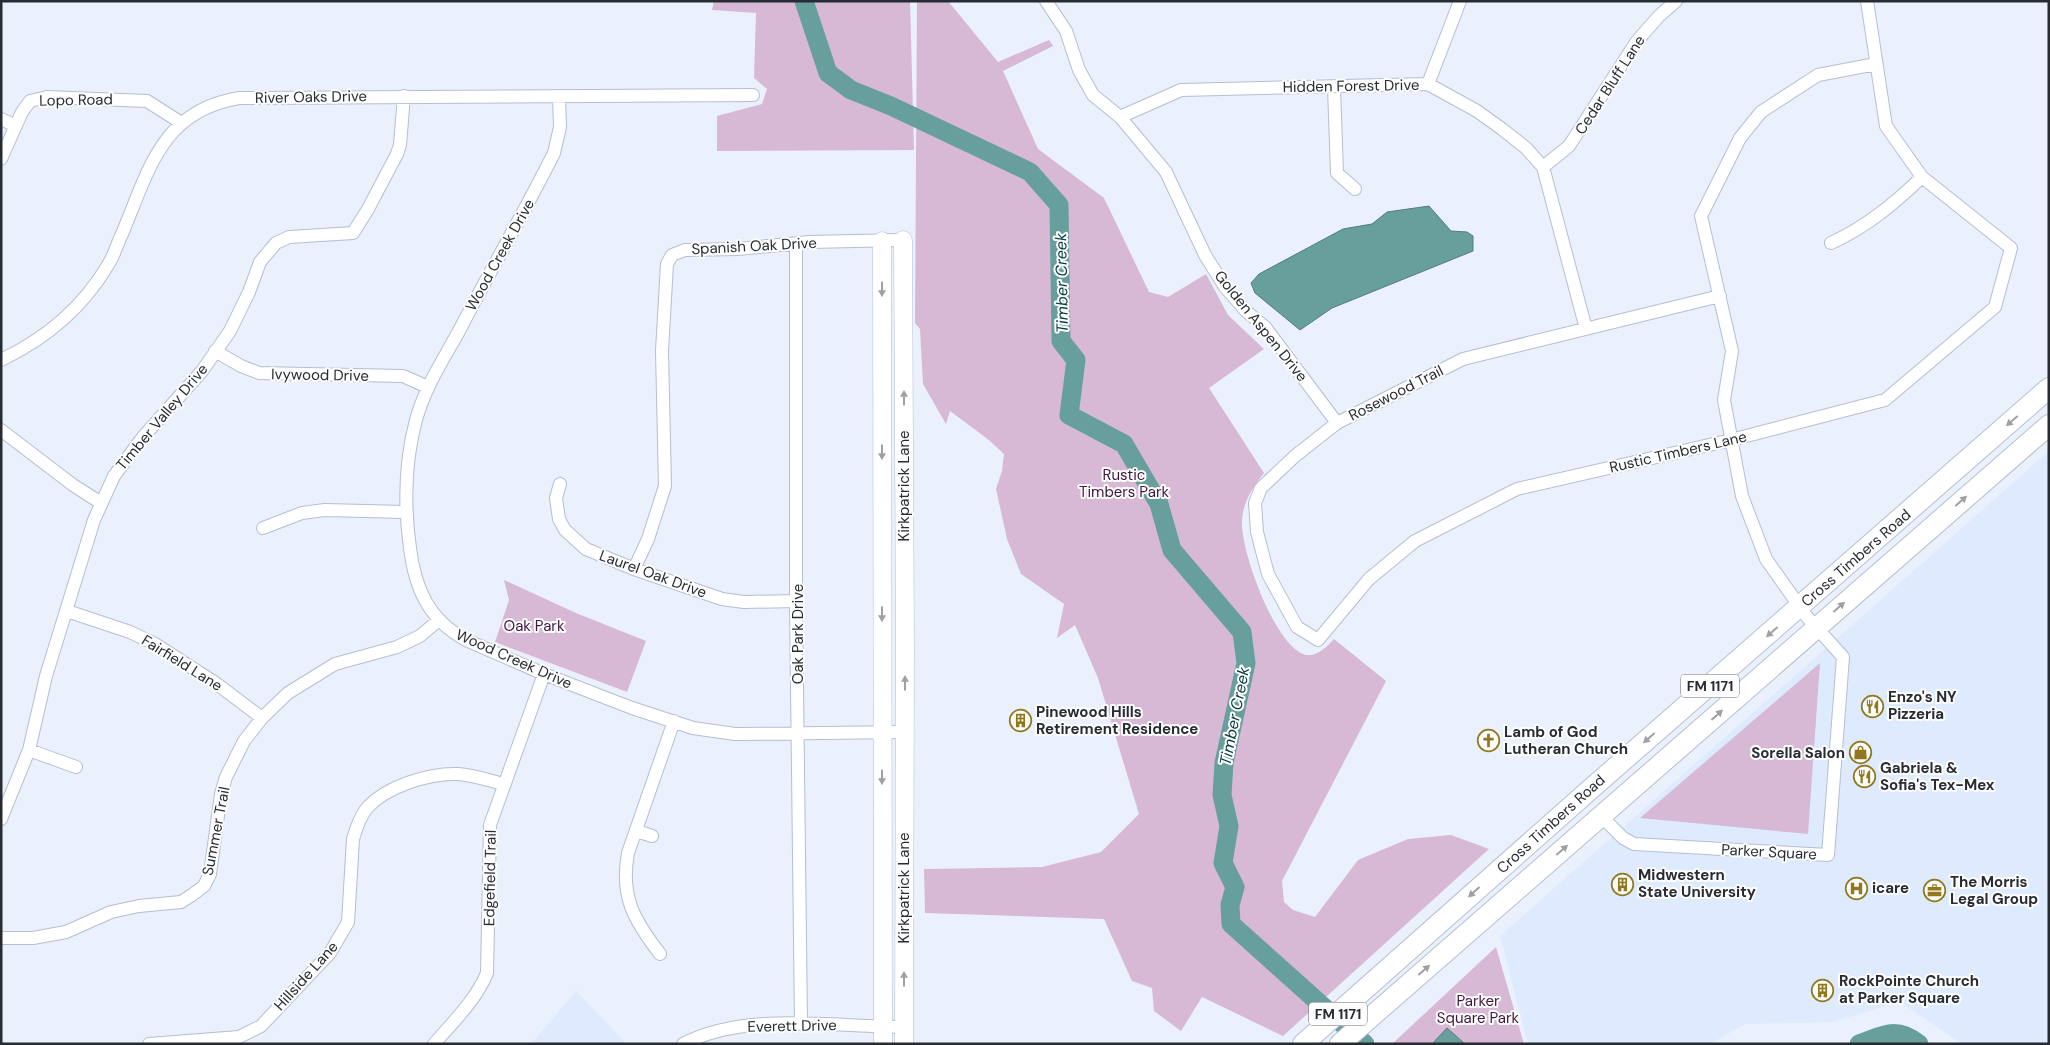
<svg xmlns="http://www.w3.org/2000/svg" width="2050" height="1045" font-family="'DM Sans',sans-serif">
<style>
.built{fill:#deeafe}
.green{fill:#d7b9d5}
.water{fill:#679f9d;stroke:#547c7d}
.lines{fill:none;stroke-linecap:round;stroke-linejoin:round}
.river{stroke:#679f9d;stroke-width:19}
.street-casing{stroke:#b4bfd1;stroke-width:14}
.secondary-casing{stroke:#b4bfd1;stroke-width:19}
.primary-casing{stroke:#b4bfd1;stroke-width:22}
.street{stroke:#fff;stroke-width:12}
.secondary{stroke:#fff;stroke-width:18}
.primary{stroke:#fff;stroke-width:20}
.oneway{fill:#9ea0a3}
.labels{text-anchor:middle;stroke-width:4;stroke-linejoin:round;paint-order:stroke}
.shield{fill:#fdfdfd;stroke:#676a6f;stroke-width:1}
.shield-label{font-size:14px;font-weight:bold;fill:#272b32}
.street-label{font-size:15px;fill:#272b32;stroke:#fdfdfd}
.park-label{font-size:15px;fill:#3f153e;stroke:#fdfdfd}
.poi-label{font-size:15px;font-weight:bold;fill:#272b32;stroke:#fdfdfd;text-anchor:start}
.water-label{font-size:16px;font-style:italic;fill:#033b3b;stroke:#fdfdfd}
</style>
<rect width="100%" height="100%" fill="#eaf0fc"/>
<path class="built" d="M2049 451V1044H1962L1900 1002 1832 1022 1745 1024 1710 1044H1528L1500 936Z
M576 991 627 1044H531Z"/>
<path class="green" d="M714 1H910L914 150 717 151V116L762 104 767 89 754 78 756 13 712 10Z
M917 1H948L998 62 1049 40 1053 46 1003 71 1038 149 1104 198 1149 292 1168 297 1206 274 1228 315 1264 349 1209 388 1264 473C1253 487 1243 501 1242 521 1240 549 1275 648 1306 655 1317 657 1328 646 1334 639L1386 681 1282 881 1284 902 1293 910 1315 917 1358 860 1408 839 1451 835 1489 849 1283 1036 1202 997 1181 1031 1154 1011 1152 988 1132 981 1104 919 925 913 924 869 1042 867 1101 852 1139 814 1098 678 1075 625 1057 638 1064 604 1021 574 1007 539 996 489 1002 471 1004 454 989 440 950 411 946 424 923 384 920 329 915 323Z
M504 580 576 613 646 641 627 692 495 642 509 600Z
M1820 663 1808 834 1640 818Z
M1496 947 1524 1044H1392Z"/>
<path class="water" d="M1429 206 1451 231 1467 232 1473 236V251L1332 308 1300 330 1255 293 1251 283 1259 274 1343 229 1372 224 1387 212Z
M1447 1028 1465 1044H1432Z"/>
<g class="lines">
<path class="river" d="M804 1 828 73 851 90 891 106 1030 172 1059 205 1061 341 1076 360 1069 415 1124 444 1159 504 1172 550 1242 632 1246 663 1224 763 1222 795 1229 826 1223 863 1235 887 1230 905 1231 924 1365 1044
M1859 1044C1884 1035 1896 1026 1919 1044"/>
<defs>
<path id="street" d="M1046 1 1066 31 1079 70 1093 95 1120 117 1166 172 1205 255 1225 287 1246 311 1265 327 1337 423
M1428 84 1460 1
M1334 88 1337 173 1355 189
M559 97 560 127 554 153C524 213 490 271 459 331 443 360 425 387 416 420 405 461 404 505 410 548 415 589 429 620 466 640L544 674 632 708 693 728 735 734 904 732
M1120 117 1181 90 1428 84 1477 111 1502 129 1526 148 1543 167 1586 329
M1 119 16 126
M1 159 22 112 30 101 47 97 147 101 180 122
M1543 167 1569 146 1637 41 1659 16 1676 1
M1831 243C1866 227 1894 204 1922 177
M796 244V601L801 1024
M1720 296 1463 359 1337 423 1295 456 1261 488 1255 503 1257 532 1268 574 1297 627 1318 640 1369 579 1415 541 1517 489 1731 440 1885 400 1995 307 2011 248 1922 177 1886 126 1867 1
M215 351 241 366 259 373 403 376 428 387
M1 360C45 339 83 307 108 265 114 256 117 244 122 234 149 170 161 111 239 98L753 95
M1 430 73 485 101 503
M560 484 556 498 559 519 565 530 586 549 634 569 722 599 744 602 796 601
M263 528 302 513 325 510 405 512
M634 569 648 539 665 486 662 351 667 264 672 255 685 250 738 249 809 242 903 240
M67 611 130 632 155 644 217 684 262 718
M29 750 76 767
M1601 816 1623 838 1634 844 1828 855 1843 657 1807 617 1766 559 1742 496 1724 400 1732 351 1701 216 1740 138 1761 112 1818 75 1876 64
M1 819 29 750 46 676 94 520 114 476 143 437 202 371 230 331 249 292 260 262 276 243 289 237 353 233 368 209 397 154 400 145 404 96
M637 831 652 836
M1 938H33L66 932 111 912 139 906 181 902 192 895 204 886 210 874 221 794 226 777 244 741 262 718 288 693 335 664 397 647 420 636 439 620
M660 954C634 920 620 897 628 853L674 721
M149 1044 239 1037 261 1026 330 953 348 922 353 839C356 829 360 816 367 808 387 786 429 773 458 774 473 775 488 780 503 784
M434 1044C453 1022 476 1000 487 973L490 825 544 674
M683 1044C747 1011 834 1027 904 1027"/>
<path id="secondary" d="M903 240 905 649 904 1044
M882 241 883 1044"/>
<path id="primary" d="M1303 1044 1585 794 2049 388
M1340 1044 2049 425"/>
</defs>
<use href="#street" class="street-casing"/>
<use href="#secondary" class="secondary-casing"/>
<use href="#primary" class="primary-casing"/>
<use href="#street" class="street"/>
<use href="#secondary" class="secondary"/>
<use href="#primary" class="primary"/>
</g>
<defs><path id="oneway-solid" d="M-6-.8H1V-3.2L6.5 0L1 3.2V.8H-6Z" transform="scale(1.25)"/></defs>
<g class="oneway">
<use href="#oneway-solid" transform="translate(882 289) rotate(90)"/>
<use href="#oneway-solid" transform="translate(904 398) rotate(-90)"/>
<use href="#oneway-solid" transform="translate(2012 421) rotate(139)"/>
<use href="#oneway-solid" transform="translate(882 452) rotate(90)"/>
<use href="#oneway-solid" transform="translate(1961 501) rotate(-41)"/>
<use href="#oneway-solid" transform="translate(1839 607) rotate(-41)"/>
<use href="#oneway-solid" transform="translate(882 614) rotate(90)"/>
<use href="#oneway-solid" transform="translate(1772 632) rotate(139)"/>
<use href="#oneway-solid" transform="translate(905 683) rotate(-90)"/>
<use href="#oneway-solid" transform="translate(1717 715) rotate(-42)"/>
<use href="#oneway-solid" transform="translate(1649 738) rotate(139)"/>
<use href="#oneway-solid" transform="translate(882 777) rotate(90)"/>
<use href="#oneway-solid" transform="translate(1562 850) rotate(-41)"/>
<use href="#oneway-solid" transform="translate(1474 892) rotate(138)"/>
<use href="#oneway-solid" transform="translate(1424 970) rotate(-41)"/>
<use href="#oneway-solid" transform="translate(904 979) rotate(-90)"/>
</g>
<defs>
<symbol id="restaurant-ring" viewBox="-11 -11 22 22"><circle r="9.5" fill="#fdfdfd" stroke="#91781e" stroke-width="1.5"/><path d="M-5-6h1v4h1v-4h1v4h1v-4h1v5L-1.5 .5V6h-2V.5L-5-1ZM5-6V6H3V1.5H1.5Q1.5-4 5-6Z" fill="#91781e"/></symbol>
<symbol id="building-ring" viewBox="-11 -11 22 22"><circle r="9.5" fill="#fdfdfd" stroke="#91781e" stroke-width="1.5"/><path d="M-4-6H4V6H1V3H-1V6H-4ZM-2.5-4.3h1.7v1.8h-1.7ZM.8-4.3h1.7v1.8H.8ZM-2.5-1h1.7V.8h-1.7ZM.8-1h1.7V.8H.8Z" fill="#91781e"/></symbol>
<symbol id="church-ring" viewBox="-11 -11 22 22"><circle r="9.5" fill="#fdfdfd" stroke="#91781e" stroke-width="1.5"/><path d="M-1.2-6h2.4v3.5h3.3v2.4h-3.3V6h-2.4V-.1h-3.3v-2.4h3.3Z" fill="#91781e"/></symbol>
<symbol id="shop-ring" viewBox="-11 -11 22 22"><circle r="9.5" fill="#fdfdfd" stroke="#91781e" stroke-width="1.5"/><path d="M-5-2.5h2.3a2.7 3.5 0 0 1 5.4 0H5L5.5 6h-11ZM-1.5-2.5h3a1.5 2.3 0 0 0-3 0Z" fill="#91781e"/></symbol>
<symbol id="hospital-ring" viewBox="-11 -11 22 22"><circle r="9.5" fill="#fdfdfd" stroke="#91781e" stroke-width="1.5"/><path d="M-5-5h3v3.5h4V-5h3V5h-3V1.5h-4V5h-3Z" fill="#91781e"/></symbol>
<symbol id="office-ring" viewBox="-11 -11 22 22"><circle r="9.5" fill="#fdfdfd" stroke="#91781e" stroke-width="1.5"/><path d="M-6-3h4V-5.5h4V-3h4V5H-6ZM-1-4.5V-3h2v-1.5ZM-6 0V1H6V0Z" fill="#91781e"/></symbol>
</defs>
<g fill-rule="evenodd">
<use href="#restaurant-ring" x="1860" y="694" width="25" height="25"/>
<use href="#building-ring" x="1008" y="708" width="25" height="25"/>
<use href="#church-ring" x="1476" y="728" width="25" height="25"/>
<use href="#shop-ring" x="1848" y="740" width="25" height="25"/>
<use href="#restaurant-ring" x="1852" y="764" width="25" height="25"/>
<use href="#building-ring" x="1610" y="872" width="25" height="25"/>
<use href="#hospital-ring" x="1844" y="876" width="25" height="25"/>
<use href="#office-ring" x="1922" y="878" width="25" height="25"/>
<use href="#building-ring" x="1810" y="978" width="25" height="25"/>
</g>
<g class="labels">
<g class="shield">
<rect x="1681" y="674.5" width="58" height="23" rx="4"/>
<rect x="1309" y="1002.5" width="58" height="23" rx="4"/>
</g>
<g class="shield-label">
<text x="1710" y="691">FM 1171</text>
<text x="1338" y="1019">FM 1171</text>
</g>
<g class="street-label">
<text transform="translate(1610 85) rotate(-57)" y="5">Cedar Bluff Lane</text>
<text transform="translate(1351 86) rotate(-1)" y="5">Hidden Forest Drive</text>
<text transform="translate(311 97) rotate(-1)" y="5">River Oaks Drive</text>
<text transform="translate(76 100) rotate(-1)" y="5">Lopo Road</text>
<text transform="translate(754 246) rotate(-3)" y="5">Spanish Oak Drive</text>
<text transform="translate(500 255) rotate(-61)" y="5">Wood Creek Drive</text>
<text transform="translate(1261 326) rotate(51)" y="5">Golden Aspen Drive</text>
<text transform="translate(320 375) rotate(1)" y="5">Ivywood Drive</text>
<text transform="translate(1396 393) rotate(-27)" y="5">Rosewood Trail</text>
<text transform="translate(162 417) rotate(-50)" y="5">Timber Valley Drive</text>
<text transform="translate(1678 452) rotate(-13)" y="5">Rustic Timbers Lane</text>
<text transform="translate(904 486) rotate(-90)" y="5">Kirkpatrick Lane</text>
<text transform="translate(1856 558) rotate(-41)" y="5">Cross Timbers Road</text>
<text transform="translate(653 574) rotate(20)" y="5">Laurel Oak Drive</text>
<text transform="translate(798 634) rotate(-90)" y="5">Oak Park Drive</text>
<text transform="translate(514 659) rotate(24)" y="5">Wood Creek Drive</text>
<text transform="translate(182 663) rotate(32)" y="5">Fairfield Lane</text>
<text transform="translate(1551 824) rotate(-42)" y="5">Cross Timbers Road</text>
<text transform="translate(216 831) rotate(-79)" y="5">Summer Trail</text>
<text transform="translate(1769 852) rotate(3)" y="5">Parker Square</text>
<text transform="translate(490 878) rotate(-89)" y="5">Edgefield Trail</text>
<text transform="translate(904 888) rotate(-90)" y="5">Kirkpatrick Lane</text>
<text transform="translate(306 976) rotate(-48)" y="5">Hillside Lane</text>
<text transform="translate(792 1026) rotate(-1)" y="5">Everett Drive</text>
</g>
<g class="park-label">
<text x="1124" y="480">Rustic<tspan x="1124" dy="17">Timbers Park</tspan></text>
<text x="534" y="631">Oak Park</text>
<text x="1478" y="1006">Parker<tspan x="1478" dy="17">Square Park</tspan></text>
</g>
<g class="poi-label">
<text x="1888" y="702">Enzo's NY<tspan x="1888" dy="17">Pizzeria</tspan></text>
<text x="1036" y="717">Pinewood Hills<tspan x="1036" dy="17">Retirement Residence</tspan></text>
<text x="1504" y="737">Lamb of God<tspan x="1504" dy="17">Lutheran Church</tspan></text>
<text x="1845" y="758" text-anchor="end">Sorella Salon</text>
<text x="1880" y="773">Gabriela &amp;<tspan x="1880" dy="17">Sofia's Tex-Mex</tspan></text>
<text x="1638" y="880">Midwestern<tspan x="1638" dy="17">State University</tspan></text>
<text x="1950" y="887">The Morris<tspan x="1950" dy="17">Legal Group</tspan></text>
<text x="1872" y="893">icare</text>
<text x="1839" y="986">RockPointe Church<tspan x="1839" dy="17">at Parker Square</tspan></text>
</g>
<g class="water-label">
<text transform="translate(1061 283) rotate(-91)" y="6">Timber Creek</text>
<text transform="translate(1234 716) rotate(-79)" y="6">Timber Creek</text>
</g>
</g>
<rect width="2050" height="1045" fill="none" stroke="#272b32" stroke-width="5"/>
</svg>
